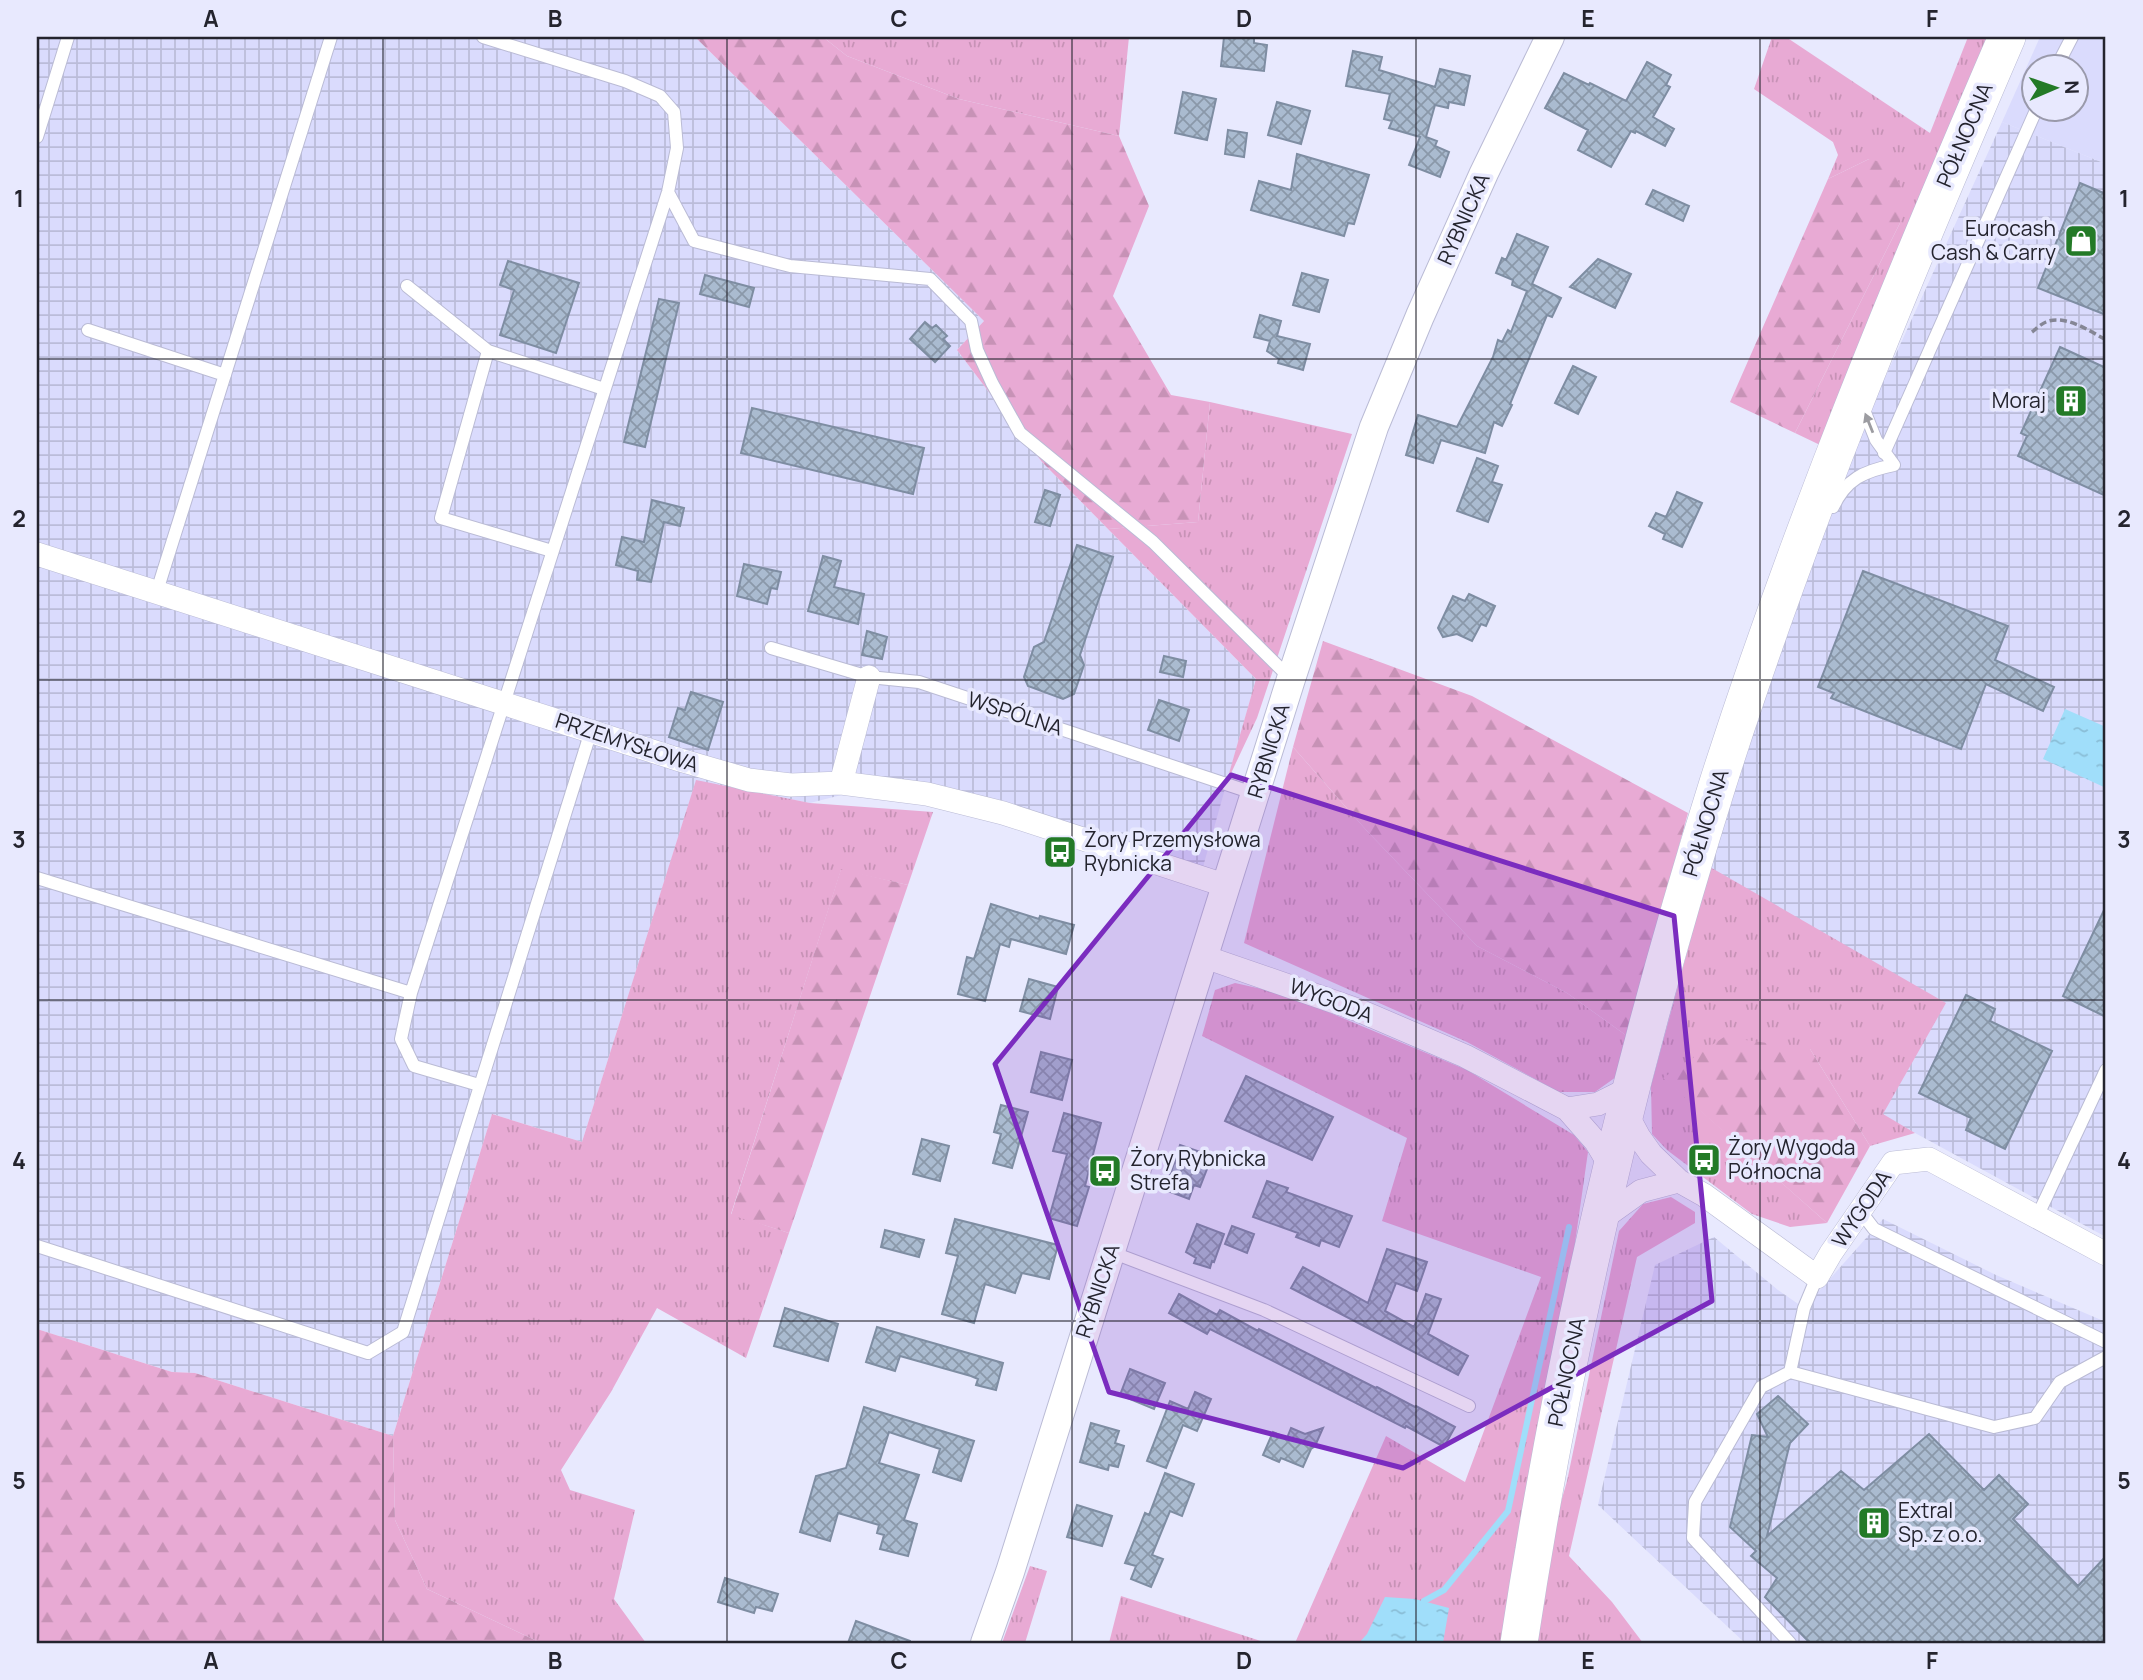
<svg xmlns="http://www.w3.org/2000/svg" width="2143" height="1680" font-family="Manrope,sans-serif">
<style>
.built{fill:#dadbfd;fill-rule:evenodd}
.industrial{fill:url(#industrial-grid)}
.grass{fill:url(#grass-tufts)}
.forest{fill:url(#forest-firs)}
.water{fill:url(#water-ripples)}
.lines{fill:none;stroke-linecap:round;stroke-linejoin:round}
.stream{stroke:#a0defa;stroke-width:6}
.building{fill:url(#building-cross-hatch);stroke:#7e8da2;stroke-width:2}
.service-casing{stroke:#babbd5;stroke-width:14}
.minor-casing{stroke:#babbd5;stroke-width:24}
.tertiary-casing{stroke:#babbd5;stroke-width:30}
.primary-casing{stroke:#babbd5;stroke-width:38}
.path{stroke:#858695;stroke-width:3.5;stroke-dasharray:7 3.5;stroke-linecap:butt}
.service{stroke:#fff;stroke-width:12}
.minor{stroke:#fff;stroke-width:23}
.tertiary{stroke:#fff;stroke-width:28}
.primary{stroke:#fff;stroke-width:37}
.oneway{fill:#9c9ca1}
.marked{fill:#7b2cbf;fill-opacity:0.2;stroke:#7b2cbf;stroke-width:5;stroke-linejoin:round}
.grid{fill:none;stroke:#24242e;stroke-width:2;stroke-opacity:0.55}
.labels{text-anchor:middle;stroke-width:7;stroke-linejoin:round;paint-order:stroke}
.street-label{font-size:21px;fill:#24242e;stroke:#e8e9fe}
.poi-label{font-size:21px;fill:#24242e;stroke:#e8e9fe;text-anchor:start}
.neatline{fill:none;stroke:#24242e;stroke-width:2.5}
.grid-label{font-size:23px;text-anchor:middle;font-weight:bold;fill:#24242e}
</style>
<defs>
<pattern id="industrial-grid" width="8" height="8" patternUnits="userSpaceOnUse" patternTransform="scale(1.75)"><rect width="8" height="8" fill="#dadbfd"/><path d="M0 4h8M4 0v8" fill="none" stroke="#bbbcd9"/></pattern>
<pattern id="grass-tufts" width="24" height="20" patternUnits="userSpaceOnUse" patternTransform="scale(1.75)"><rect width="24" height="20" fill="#e8aad4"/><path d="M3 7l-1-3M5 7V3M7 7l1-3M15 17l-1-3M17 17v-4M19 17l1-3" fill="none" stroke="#c792b6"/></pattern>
<pattern id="forest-firs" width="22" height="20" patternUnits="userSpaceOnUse" patternTransform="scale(1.75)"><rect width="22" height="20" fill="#e8aad4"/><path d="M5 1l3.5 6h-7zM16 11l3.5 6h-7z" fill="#c792b6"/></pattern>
<pattern id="water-ripples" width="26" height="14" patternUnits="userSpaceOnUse" patternTransform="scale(1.75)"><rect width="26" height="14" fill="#a0defa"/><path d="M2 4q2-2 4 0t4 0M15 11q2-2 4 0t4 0" fill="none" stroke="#8abed7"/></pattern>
<pattern id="building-cross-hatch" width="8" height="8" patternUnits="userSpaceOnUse" patternTransform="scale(1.75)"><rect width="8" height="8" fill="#aabbd0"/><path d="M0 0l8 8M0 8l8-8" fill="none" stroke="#8a98a9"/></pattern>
</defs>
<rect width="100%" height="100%" fill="#e8e9fe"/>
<path class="built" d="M2040 37H2106V164L2002 122ZM2035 66H2076V108H2035Z"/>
<path class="industrial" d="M37 37H695L984 321 957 350 1042 462 1256 679 1203 867 865 789 810 803 696 781 582 1142 492 1114 393 1436 195 1373 172 1372 37 1329Z
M2002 122 2106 164V1237L1882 1115 1710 867 1791 606 1878 393Z
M1883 1219 1996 1275 2106 1322V1643H1745L1598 1505 1655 1265 1714 1237 1778 1290 1804 1308Z"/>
<path class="grass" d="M823 37H1129L1119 136 959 99 847 56Z
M1772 37H1786L1930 133 1968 37H1994L1825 444H1818L1795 433 1900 223 1869 159 1828 179 1838 155 1833 142 1754 89Z
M1210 402 1352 434 1257 718 1226 784 1256 679 1108 529 1198 522Z
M1293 747 1367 831 1477 946 1567 993 1627 1036 1616 1077 1595 1092H1559L1467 1042 1244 943Z
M696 780 810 803 933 812 908 885 841 870 731 1214 789 1233 746 1358 657 1308 611 1392 561 1470 570 1490 635 1510 614 1599 646 1643H541L427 1589 395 1520 393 1436 492 1114 582 1142Z
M1710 867 1946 1003 1883 1114 1915 1133 1870 1146 1810 1049 1664 1078 1827 1223 1790 1227 1752 1214 1667 1150 1652 1134 1651 1086Z
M1235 983 1285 994 1467 1070 1574 1135 1588 1152 1570 1278 1505 1643H1295L1386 1436 1465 1482 1541 1277 1382 1221 1407 1138 1202 1036 1215 990Z
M1671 1197 1695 1212V1223L1637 1257 1569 1556 1612 1602 1643 1643H1532L1549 1544 1567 1481 1619 1231 1643 1204Z
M1030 1566 1047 1571 1025 1643H1002Z
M1121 1596 1267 1643H1109Z"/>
<path class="forest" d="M695 37H823L847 56 959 99 1119 136 1149 206 1113 296 1171 395 1210 402 1198 522 1108 529 1042 462 957 350 984 321Z
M1869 159 1889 164 1901 187 1900 223 1795 433 1730 402 1828 179Z
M1323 641 1472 696 1688 813 1627 1036 1567 993 1477 946 1367 831 1293 747Z
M841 869 908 885 789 1233 731 1215Z
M1724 1037 1810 1049 1870 1146 1827 1223 1663 1078Z
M37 1329 172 1372 195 1373 393 1436 395 1520 427 1589 541 1643H37Z"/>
<path class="water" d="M2065 709 2106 727V788L2043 759Z
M1385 1597 1415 1599 1449 1608 1443 1643H1359L1367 1634Z"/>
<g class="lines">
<path class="stream" d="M1424 1601 1444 1590 1508 1511 1569 1227"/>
</g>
<path class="building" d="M1224 37H1254V43L1267 45 1264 71 1221 66Z
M1353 51 1382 57 1379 70 1435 87 1440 69 1470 76 1464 105 1449 102 1448 108 1435 105 1426 137 1437 141 1435 146 1449 152 1440 177 1409 165 1420 137 1389 128 1392 121 1384 119 1390 94 1346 86Z
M1647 62 1671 75 1666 85 1670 87 1653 117 1674 129 1665 146 1636 131 1635 133 1631 131 1611 167 1578 150 1588 130 1545 108 1564 73 1589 85 1590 83 1626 101Z
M1183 92 1216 99 1207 140 1175 133Z
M1277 102 1310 111 1301 144 1268 135Z
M1228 130 1247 133 1244 157 1225 154Z
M1297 154 1369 175 1354 224 1348 223 1344 236 1251 210 1259 181 1291 190Z
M2080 183 2106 194V315L2038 288Z
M1653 190 1689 206 1683 221 1646 204Z
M1517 234 1548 247 1532 284 1561 298 1552 317 1547 315 1510 404 1512 405 1502 426 1494 422 1485 453 1441 440 1433 463 1406 455 1418 415 1457 427 1493 357 1498 340 1502 342 1508 330 1511 332 1527 291 1512 285 1513 280 1496 273 1502 258 1506 260Z
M1598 259 1631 274 1615 308 1570 287Z
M508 261 579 283 556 353 500 335 514 290 500 285Z
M1302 273 1328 280 1319 312 1293 305Z
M705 275 754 288 749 307 700 294Z
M659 299 679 303 645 447 624 442Z
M1260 315 1281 321 1277 336 1310 344 1303 370 1278 363 1279 359 1267 351 1270 341 1254 337Z
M925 322 932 328 936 325 947 336 943 339 950 346 935 362 910 339Z
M2060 347 2106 368V496L2018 456 2027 436 2021 433Z
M1573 366 1596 377 1578 414 1555 403Z
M752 408 924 448 913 494 741 453Z
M1477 458 1498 466 1492 482 1502 485 1488 522 1457 511Z
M1045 490 1060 495 1050 526 1035 522Z
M1677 492 1702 503 1682 547 1663 539 1665 534 1649 526 1656 513 1666 517Z
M652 500 684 508 680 526 664 522 651 582 637 580 638 571 616 565 622 537 644 542Z
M1077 545 1113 557 1080 655 1084 665 1074 694 1063 699 1028 686 1024 677 1034 647 1044 642Z
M823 556 841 561 834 587 864 594 858 624 808 611Z
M744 564 781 572 777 589 771 588 767 604 737 596Z
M1863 571 2008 626 1995 660 2054 687 2043 711 1986 684 1961 749 1831 698 1834 693 1818 687Z
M1469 594 1495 606 1486 626 1481 624 1472 641 1457 634 1443 637 1438 628 1453 596 1465 601Z
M867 631 887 637 882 659 862 655Z
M1164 656 1186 661 1183 677 1160 672Z
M691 692 723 702 708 750 669 737 678 708 685 710Z
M1159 700 1189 710 1179 741 1148 730Z
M991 904 1039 919 1040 916 1074 925 1066 954 1011 939 1009 947 1000 944 985 1001 958 994 967 957 974 959Z
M2106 906V1017L2063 996Z
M1029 979 1058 987 1050 1019 1020 1011Z
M1966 995 1995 1009 1990 1021 2052 1051 2005 1149 1966 1130 1971 1118 1919 1093Z
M1041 1052 1072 1060 1062 1100 1031 1092Z
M1246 1076 1333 1117 1312 1160 1225 1121Z
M1001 1105 1028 1112 1012 1168 993 1163 1001 1134 994 1132Z
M1064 1113 1101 1123 1085 1186 1089 1187 1077 1226 1049 1218 1067 1154 1053 1151Z
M922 1139 949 1146 940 1181 913 1174Z
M1180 1145 1212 1156 1200 1187 1194 1185 1189 1199 1165 1190Z
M1267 1181 1288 1188 1286 1192 1352 1216 1339 1247 1321 1240 1319 1246 1296 1237 1298 1233 1253 1217Z
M955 1219 1058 1245 1049 1279 1022 1273 1015 1293 985 1284 974 1323 942 1314 958 1256 946 1253Z
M1197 1224 1224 1234 1214 1262 1212 1261 1210 1268 1194 1263 1196 1258 1186 1252Z
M1232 1226 1254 1234 1247 1253 1225 1244Z
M885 1230 924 1240 919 1257 881 1247Z
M1387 1249 1427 1262 1417 1291 1396 1283 1385 1311 1414 1327 1426 1294 1441 1299 1428 1334 1468 1356 1458 1375 1291 1288 1303 1267 1368 1303Z
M1179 1294 1217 1315 1220 1310 1258 1331 1259 1329 1376 1388 1377 1387 1415 1407 1416 1406 1455 1427 1444 1447 1406 1426 1405 1428 1210 1329 1207 1334 1169 1313Z
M785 1308 838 1324 828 1361 774 1346Z
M877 1327 1003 1363 996 1390 976 1385 978 1379 971 1376 900 1356 895 1371 866 1362Z
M1130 1369 1165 1383 1154 1409 1120 1395Z
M1195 1392 1211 1399 1197 1431 1183 1425 1166 1468 1147 1461 1170 1401 1188 1409Z
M1778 1396 1808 1424 1790 1443 1767 1536 1841 1471 1864 1490 1929 1434 1984 1490 1999 1475 2028 1504 2013 1519 2078 1586 2106 1556V1643H1810L1765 1597 1777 1578 1751 1556 1756 1551 1730 1527 1752 1435 1768 1437 1757 1414Z
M864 1407 974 1441 961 1481 933 1472 940 1449 889 1432 879 1463 919 1475 904 1520 917 1524 908 1556 880 1549 884 1535 877 1533 879 1525 838 1513 830 1541 800 1532 816 1476 846 1468Z
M1091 1423 1119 1431 1115 1443 1124 1446 1118 1467 1109 1465 1108 1470 1080 1462Z
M1291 1428 1305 1434 1323 1428 1315 1446 1311 1449 1303 1467 1281 1458 1279 1462 1263 1455 1273 1432 1287 1438Z
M1165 1473 1194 1484 1182 1516 1170 1511 1152 1555 1163 1559 1151 1587 1131 1579 1136 1566 1125 1563 1145 1513 1149 1515Z
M1077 1505 1112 1516 1102 1546 1067 1537Z
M725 1578 778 1594 772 1611 756 1607 754 1613 718 1602Z
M856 1621 910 1641V1643H848Z"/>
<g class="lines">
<defs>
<path id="service" d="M2057 66 2072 37
M37 137 68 37
M668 192 694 241 790 266 930 279 971 321 977 350 992 383 1020 433 1153 542 1290 678
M407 286 488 351 604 389
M88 330 225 375
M488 351 441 518 552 551
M1884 453 2037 108
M1833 507C1846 479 1864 471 1894 465L1876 440 1862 405
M157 591 331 37
M771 648 869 677 919 682 1256 794
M37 878 411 993
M479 1085 414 1066 401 1039 411 993 668 192 677 148 674 112 660 96 625 81 483 37
M1861 1212 1874 1229 2106 1342
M2037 1217 2106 1070
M37 1246 368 1353 403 1332 591 731
M1111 1252 1264 1310 1469 1406
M1817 1277 1804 1308 1790 1372 1994 1427 2035 1418 2060 1382 2106 1357
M1790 1372 1761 1387 1695 1502 1693 1538 1790 1643"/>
<path id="minor" d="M37 554 680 760 749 780 791 785 841 783 927 794 1003 813 1227 886
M841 783 869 677
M1205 957 1358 1010 1465 1056 1567 1109 1596 1142 1611 1167
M1567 1109 1598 1104 1632 1087
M1625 1111 1639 1137 1651 1154 1679 1181 1704 1195 1817 1277 1831 1253 1893 1163 1929 1159 2106 1254
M1599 1221 1641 1191 1679 1181"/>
<path id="tertiary" d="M985 1643 1010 1572 1291 679 1374 427 1420 316 1484 173 1550 37"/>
<path id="primary" d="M1519 1643C1563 1353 1629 1066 1717 786 1798 531 1901 283 2007 37"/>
</defs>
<use href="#service" class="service-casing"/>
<use href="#minor" class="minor-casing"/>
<use href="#tertiary" class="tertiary-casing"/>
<use href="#primary" class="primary-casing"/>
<path class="path" d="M2032 332C2036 329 2041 324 2046 322 2065 314 2090 331 2106 340"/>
<use href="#service" class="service"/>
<use href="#minor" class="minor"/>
<use href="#tertiary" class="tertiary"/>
<use href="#primary" class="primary"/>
</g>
<defs><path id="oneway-solid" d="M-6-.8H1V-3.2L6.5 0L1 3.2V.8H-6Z" transform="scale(1.75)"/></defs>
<use class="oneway" href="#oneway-solid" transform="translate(1869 423) rotate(-112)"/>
<path class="marked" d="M1231 775 1674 916 1712 1301 1403 1468 1109 1392 995 1064Z"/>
<path class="grid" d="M383 37V1643M727 37V1643M1072 37V1643M1416 37V1643M1760 37V1643M37 359H2106M37 680H2106M37 1000H2106M37 1321H2106"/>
<defs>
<symbol id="shop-square" viewBox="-11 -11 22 22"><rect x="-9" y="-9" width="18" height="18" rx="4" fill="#237a27" stroke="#e8e9fe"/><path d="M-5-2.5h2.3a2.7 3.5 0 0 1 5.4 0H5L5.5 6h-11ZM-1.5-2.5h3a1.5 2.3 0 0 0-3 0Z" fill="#fff"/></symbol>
<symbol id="building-square" viewBox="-11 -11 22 22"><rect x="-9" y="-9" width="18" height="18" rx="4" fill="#237a27" stroke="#e8e9fe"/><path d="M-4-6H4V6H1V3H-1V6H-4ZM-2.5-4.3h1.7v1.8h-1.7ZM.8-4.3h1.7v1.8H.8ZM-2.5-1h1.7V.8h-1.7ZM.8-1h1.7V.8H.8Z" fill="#fff"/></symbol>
<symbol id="bus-square" viewBox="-11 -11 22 22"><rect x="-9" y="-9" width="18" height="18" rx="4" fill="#237a27" stroke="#e8e9fe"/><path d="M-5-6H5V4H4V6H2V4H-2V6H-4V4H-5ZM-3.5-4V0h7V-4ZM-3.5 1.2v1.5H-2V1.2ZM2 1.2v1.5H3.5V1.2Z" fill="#fff"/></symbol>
</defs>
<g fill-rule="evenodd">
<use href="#shop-square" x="2062" y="222" width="38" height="38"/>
<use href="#building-square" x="2052" y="382" width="38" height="38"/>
<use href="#bus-square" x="1041" y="833" width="38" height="38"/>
<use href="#bus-square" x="1685" y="1141" width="38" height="38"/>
<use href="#bus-square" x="1086" y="1152" width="38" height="38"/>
<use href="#building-square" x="1855" y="1504" width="38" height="38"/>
</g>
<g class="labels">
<g class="street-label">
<text transform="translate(1965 135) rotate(-67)" y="7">PÓŁNOCNA</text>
<text transform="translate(1464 219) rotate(-66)" y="7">RYBNICKA</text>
<text transform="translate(1015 714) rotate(18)" y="7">WSPÓLNA</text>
<text transform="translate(627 743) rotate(18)" y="7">PRZEMYSŁOWA</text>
<text transform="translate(1269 751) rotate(-73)" y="7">RYBNICKA</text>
<text transform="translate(1706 823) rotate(-73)" y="7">PÓŁNOCNA</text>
<text transform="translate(1331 1001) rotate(21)" y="7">WYGODA</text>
<text transform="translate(1862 1209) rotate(-56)" y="7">WYGODA</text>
<text transform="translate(1098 1291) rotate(-72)" y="7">RYBNICKA</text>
<text transform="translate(1567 1372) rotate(-78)" y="7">PÓŁNOCNA</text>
</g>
<g class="poi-label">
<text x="2056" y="236" text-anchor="end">Eurocash<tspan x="2056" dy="24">Cash &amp; Carry</tspan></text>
<text x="2046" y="408" text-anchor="end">Moraj</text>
<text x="1084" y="847">Żory Przemysłowa<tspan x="1084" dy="24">Rybnicka</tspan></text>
<text x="1728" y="1155">Żory Wygoda<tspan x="1728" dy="24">Północna</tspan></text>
<text x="1130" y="1166">Żory Rybnicka<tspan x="1130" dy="24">Strefa</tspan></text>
<text x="1898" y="1518">Extral<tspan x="1898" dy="24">Sp. z o.o.</tspan></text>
</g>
</g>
<rect width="2143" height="1680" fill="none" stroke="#e8e9fe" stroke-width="77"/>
<g transform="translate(2055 88) rotate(88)"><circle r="33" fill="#e8e9fe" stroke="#9a9aab" stroke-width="2"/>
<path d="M0-5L12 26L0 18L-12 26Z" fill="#237a27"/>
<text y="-10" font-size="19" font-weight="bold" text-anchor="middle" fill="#24242e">N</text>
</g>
<rect x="38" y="38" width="2066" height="1604" class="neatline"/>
<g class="grid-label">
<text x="211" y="27">A</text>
<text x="555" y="27">B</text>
<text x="899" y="27">C</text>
<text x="1244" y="27">D</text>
<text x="1588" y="27">E</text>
<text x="1932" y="27">F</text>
<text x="19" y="207">1</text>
<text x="2124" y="207">1</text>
<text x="19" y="527">2</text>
<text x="2124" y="527">2</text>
<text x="19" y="848">3</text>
<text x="2124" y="848">3</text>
<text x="19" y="1169">4</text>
<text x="2124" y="1169">4</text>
<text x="19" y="1489">5</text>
<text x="2124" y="1489">5</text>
<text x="211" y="1669">A</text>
<text x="555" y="1669">B</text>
<text x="899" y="1669">C</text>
<text x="1244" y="1669">D</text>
<text x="1588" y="1669">E</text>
<text x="1932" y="1669">F</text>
</g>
</svg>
